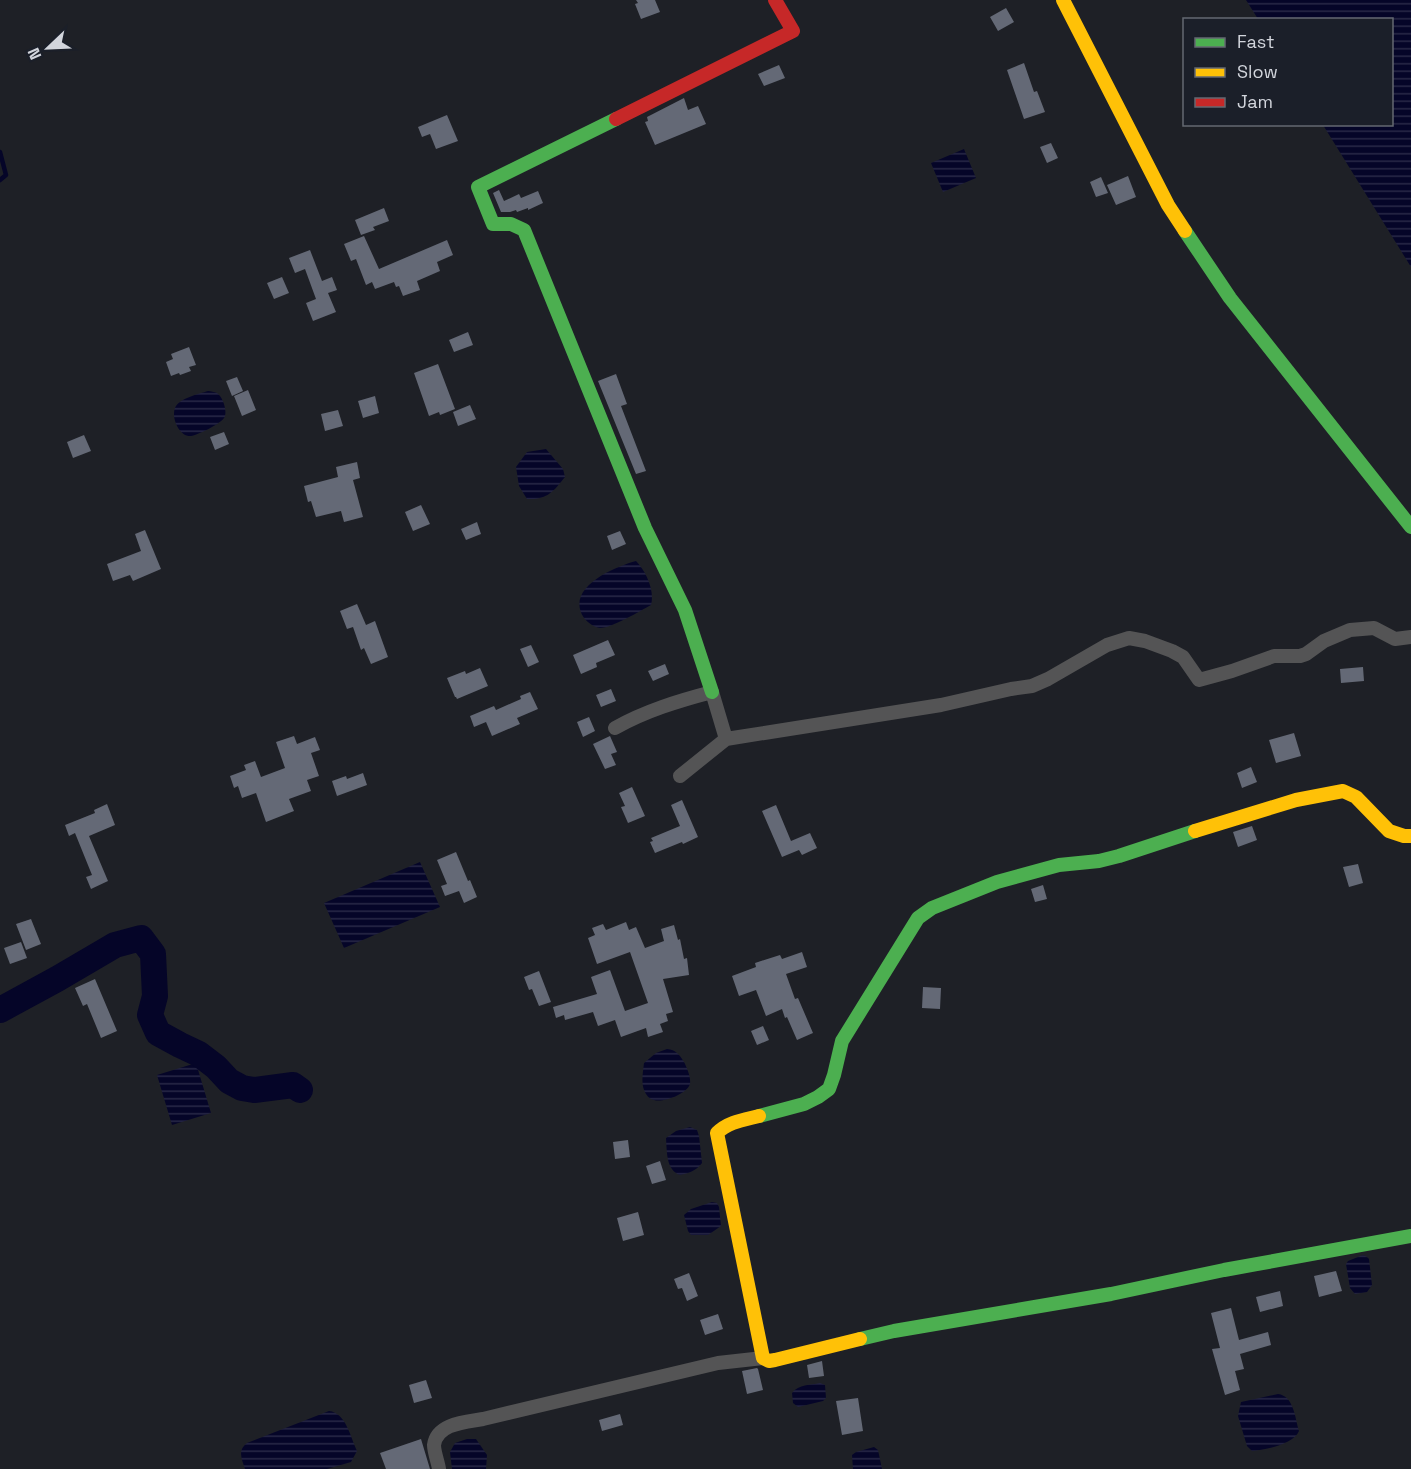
<svg xmlns="http://www.w3.org/2000/svg" width="1411" height="1469" font-family="'Space Grotesk',sans-serif">
<style>
.water{fill:url(#water-rules)}
.lines{fill:none;stroke-linecap:round;stroke-linejoin:round}
.stream{stroke:#050528;stroke-width:4.5}
.river{stroke:#050528;stroke-width:26}
.building{fill:#646976}
.street{stroke:#545455;stroke-width:14}
.fast{stroke:#4caf50;stroke-width:14}
.slow{stroke:#ffc107;stroke-width:14}
.jam{stroke:#c62828;stroke-width:14}
</style>
<defs>
<pattern id="water-rules" width="6" height="5" patternUnits="userSpaceOnUse" patternTransform="scale(1.5)"><rect width="6" height="5" fill="#050528"/><path d="M0 2.5h6" fill="none" stroke="#292947"/></pattern>
</defs>
<rect width="100%" height="100%" fill="#1e2026"/>
<path class="water" d="M1246 0H1411V267L1323 125 1392 124V20L1258 19Z
M964 149 976 178 943 192 931 163Z
M208 391C211 391 214 392 217 393 223 397 228 412 224 418 220 424 198 435 191 436 179 437 171 417 175 408 179 398 199 394 208 391Z
M546 449 563 469 565 477C553 492 547 500 527 499L519 486 516 467 527 452Z
M636 561C646 571 655 591 651 605 640 611 612 628 600 628 594 627 588 623 584 618 564 588 614 567 636 561Z
M420 862 440 907 344 948 324 903Z
M667 1049C676 1050 679 1054 684 1062 687 1068 691 1077 690 1084 687 1094 663 1103 654 1100 649 1099 646 1095 644 1090 641 1082 643 1072 644 1063L656 1053Z
M196 1063 211 1113 172 1125 157 1075Z
M690 1127 697 1130 699 1136 702 1163C696 1171 689 1173 680 1175 666 1170 667 1152 666 1138L676 1131Z
M712 1202 717 1203 719 1207 721 1226 708 1235H691L688 1231 684 1215 691 1209Z
M1363 1255 1367 1257 1369 1259 1372 1285 1367 1292 1355 1294 1350 1288 1346 1264 1348 1261Z
M820 1383 825 1385 826 1398 823 1401 798 1407 793 1403 792 1393C799 1384 810 1385 820 1383Z
M1278 1394C1294 1396 1295 1418 1299 1431 1294 1444 1265 1450 1252 1451L1247 1446 1238 1416 1241 1402Z
M329 1411C346 1413 350 1436 357 1451L351 1462 327 1469H245C242 1459 237 1451 247 1443Z
M467 1439H476L487 1455 486 1469H452L450 1452 455 1443Z
M874 1447 878 1450 882 1469H853L852 1455 856 1452Z"/>
<g class="lines">
<path class="stream" d="M0 152 6 175 0 180"/>
<path class="river" d="M0 1010 57 979 115 945 141 938 153 954 155 996 150 1015 158 1033 180 1045 199 1054 216 1067 229 1081 242 1088 254 1090 293 1085 300 1090"/>
</g>
<path class="building" d="M636 0H655L660 12 641 19 635 4 638 3Z
M1006 8 1014 22 998 31 990 17Z
M1024 63 1034 92 1037 91 1045 112 1024 119 1007 70Z
M779 65 785 78 764 86 758 74Z
M684 98 688 110 698 106 706 124 655 145 645 122 648 121 647 117Z
M447 115 458 141 436 149 430 134 422 137 418 127Z
M1051 143 1058 158 1047 163 1040 147Z
M1128 176 1136 197 1116 205 1107 185Z
M1101 177 1108 193 1096 197 1090 182Z
M499 190 504 201 519 194 521 198 538 191 543 203 528 210V208L517 212 516 210 510 212H501L493 193Z
M384 208 389 221 373 227 375 230 361 235 355 220Z
M364 236 379 269 447 240 453 255 437 262 440 271 417 281 420 290 403 296 399 286 396 287 394 282 375 289 372 282 366 285 356 259 351 261 344 244Z
M310 250 322 281 332 277 337 290 328 293 336 312 313 321 306 303 316 299 305 269 295 273 289 258Z
M282 277 289 293 274 299 267 283Z
M468 332 473 345 454 352 449 340Z
M189 347 196 365 189 367 191 371 180 375 179 373 171 376 166 362 173 359 171 354Z
M438 364 455 409 440 415 439 412 429 416 414 373Z
M616 374 627 404 621 406 646 471 636 474 598 381Z
M237 377 243 391 232 396 226 381Z
M248 390 256 410 242 416 234 396Z
M375 396 379 413 363 418 358 401Z
M470 405 476 419 458 426 453 412Z
M338 410 343 426 325 431 321 414Z
M224 432 229 444 215 450 210 437Z
M84 435 91 451 73 458 67 442Z
M357 462 360 478 353 480 363 517 344 522 341 511 316 517 311 501 308 502 304 486 338 477 336 467Z
M421 505 430 524 413 531 405 512Z
M477 522 481 534 466 540 461 529Z
M145 530 161 569 133 581 130 575 113 581 107 564 141 551 135 534Z
M620 531 626 544 612 550 607 536Z
M357 604 366 625 375 621 388 657 371 664 364 648 361 650 353 627 347 629 340 611Z
M608 640 615 655 596 663 597 667 581 674 573 655Z
M531 645 539 662 528 667 520 649Z
M665 664 669 674 653 681 648 671Z
M1363 667 1364 681 1341 683 1340 669Z
M480 668 488 686 457 699 456 697H455L447 678 465 671 466 674Z
M611 689 616 701 601 707 596 695Z
M530 692 538 709 517 718 520 724 492 736 486 722 474 727 470 716 494 706 496 710 521 699 520 696Z
M589 717 595 731 583 737 577 722Z
M1294 733 1301 756 1276 763 1269 740Z
M294 736 297 744 315 737 320 750 311 753 319 776 307 780 311 791 289 799 294 811 266 822 256 793 242 798 238 786 234 788 230 776 246 770 244 765 255 761 261 777 285 768 276 742Z
M610 736 617 752 611 754 616 765 605 769 593 744Z
M1251 767 1257 782 1242 788 1237 773Z
M363 773 367 785 337 796 332 781 346 776 347 779Z
M632 787 645 816 628 823 621 807 625 806 619 793Z
M682 800 698 837 683 844 682 842 655 853 650 842 653 841 651 838 680 826 671 805Z
M107 804 115 825 89 836 108 881 91 889 86 877 92 875 75 833 69 836 65 825 95 813 94 810Z
M776 805 791 841 810 833 817 848 802 855 799 850 782 857 762 811Z
M1252 826 1257 840 1238 847 1233 832Z
M456 852 468 881 470 880 477 897 464 903 459 891 445 896 441 886 447 884 437 860Z
M1358 864 1363 883 1349 887 1343 867Z
M1043 885 1047 899 1035 902 1031 889Z
M31 919 41 944 26 950 16 924Z
M626 922 629 930 636 927 645 948 664 941 661 929 674 925 678 940 680 939 684 959 687 958 689 975 663 979 673 1012 666 1014 668 1021 660 1024 663 1032 648 1037 646 1028 621 1037 615 1020 598 1026 593 1012 565 1020 564 1015 556 1018 553 1007 597 994 591 977 610 970 625 1011 648 1003 630 952 597 964 588 938 595 935 592 928 603 924 606 930Z
M21 942 27 958 10 964 4 948Z
M802 952 807 967 786 974 795 999 798 998 813 1033 797 1040 787 1017 785 1018 782 1009 766 1016 756 990 739 996 732 976 756 967 755 963 780 955 782 959Z
M539 971 551 1002 539 1006 532 989 529 990 524 977Z
M95 979 117 1031 101 1038 87 1004 83 1006 75 988Z
M923 987 941 988 940 1009 922 1008Z
M763 1026 769 1040 757 1045 751 1031Z
M628 1140 630 1157 615 1159 613 1142Z
M660 1161 666 1180 652 1184 646 1166Z
M638 1212 644 1235 623 1241 617 1218Z
M1336 1271 1342 1291 1319 1297 1314 1276Z
M689 1273 698 1296 687 1301 682 1288 678 1289 674 1279Z
M1280 1291 1283 1306 1260 1312 1256 1297Z
M1231 1308 1239 1340 1268 1332 1271 1345 1240 1354 1244 1369 1235 1371 1240 1390 1225 1395 1212 1349 1220 1348 1211 1313Z
M718 1314 723 1329 705 1335 700 1320Z
M822 1361 824 1376 809 1378 807 1365Z
M757 1368 758 1369 763 1390 747 1394 742 1371Z
M426 1380 432 1398 414 1403 409 1385Z
M858 1398 863 1431 842 1435 836 1401Z
M620 1414 623 1425 602 1431 599 1420Z
M421 1439 430 1469H386L380 1453Z"/>
<g class="lines">
<path class="street" d="M615 728C645 711 678 701 712 692L726 739
M680 776 726 739 941 705 1011 689 1032 686 1048 679 1107 645 1129 638 1145 641 1172 651 1183 657 1199 680 1232 671 1274 656H1300L1306 654 1324 641 1350 630 1374 628 1395 639 1411 637
M439 1469C438 1462 434 1452 434 1445 437 1423 467 1422 483 1419L718 1363 763 1358"/>
<path class="fast" d="M616 119 478 187 493 224H511L524 230 645 528 685 610 712 692
M1185 231 1230 298 1411 527
M759 1116 804 1104 818 1097 829 1089 834 1075 842 1041 918 918 932 908 997 882 1059 865 1099 861 1119 856 1195 831
M860 1339 894 1331 1111 1294 1224 1270 1411 1236"/>
<path class="slow" d="M1063 0 1168 205 1185 231
M1195 831 1296 800 1343 791 1356 797 1389 831 1404 836H1411
M759 1116C743 1120 728 1122 717 1133L763 1358 769 1361 775 1360 860 1339"/>
<path class="jam" d="M616 119 793 31 775 0"/>
</g>
<rect x="1183" y="18" width="210" height="108" fill="#1b1f29" stroke="#646871" stroke-width="1.5"/>
<rect x="1195" y="38" width="30" height="9" fill="#4caf50" stroke="#646871" stroke-width="1.5"/>
<text x="1237" y="48" font-size="18" fill="#d2d5dc">Fast</text>
<rect x="1195" y="68" width="30" height="9" fill="#ffc107" stroke="#646871" stroke-width="1.5"/>
<text x="1237" y="78" font-size="18" fill="#d2d5dc">Slow</text>
<rect x="1195" y="98" width="30" height="9" fill="#c62828" stroke="#646871" stroke-width="1.5"/>
<text x="1237" y="108" font-size="18" fill="#d2d5dc">Jam</text>
<g transform="translate(48 48) rotate(247)" stroke="#1b1f29" stroke-width="4.5" paint-order="stroke">
<path d="M0-4.5L10 22L0 15L-10 22Z" fill="#d2d5dc"/>
<text y="-9" font-size="16" font-weight="bold" text-anchor="middle" fill="#d2d5dc">N</text>
</g>
</svg>
